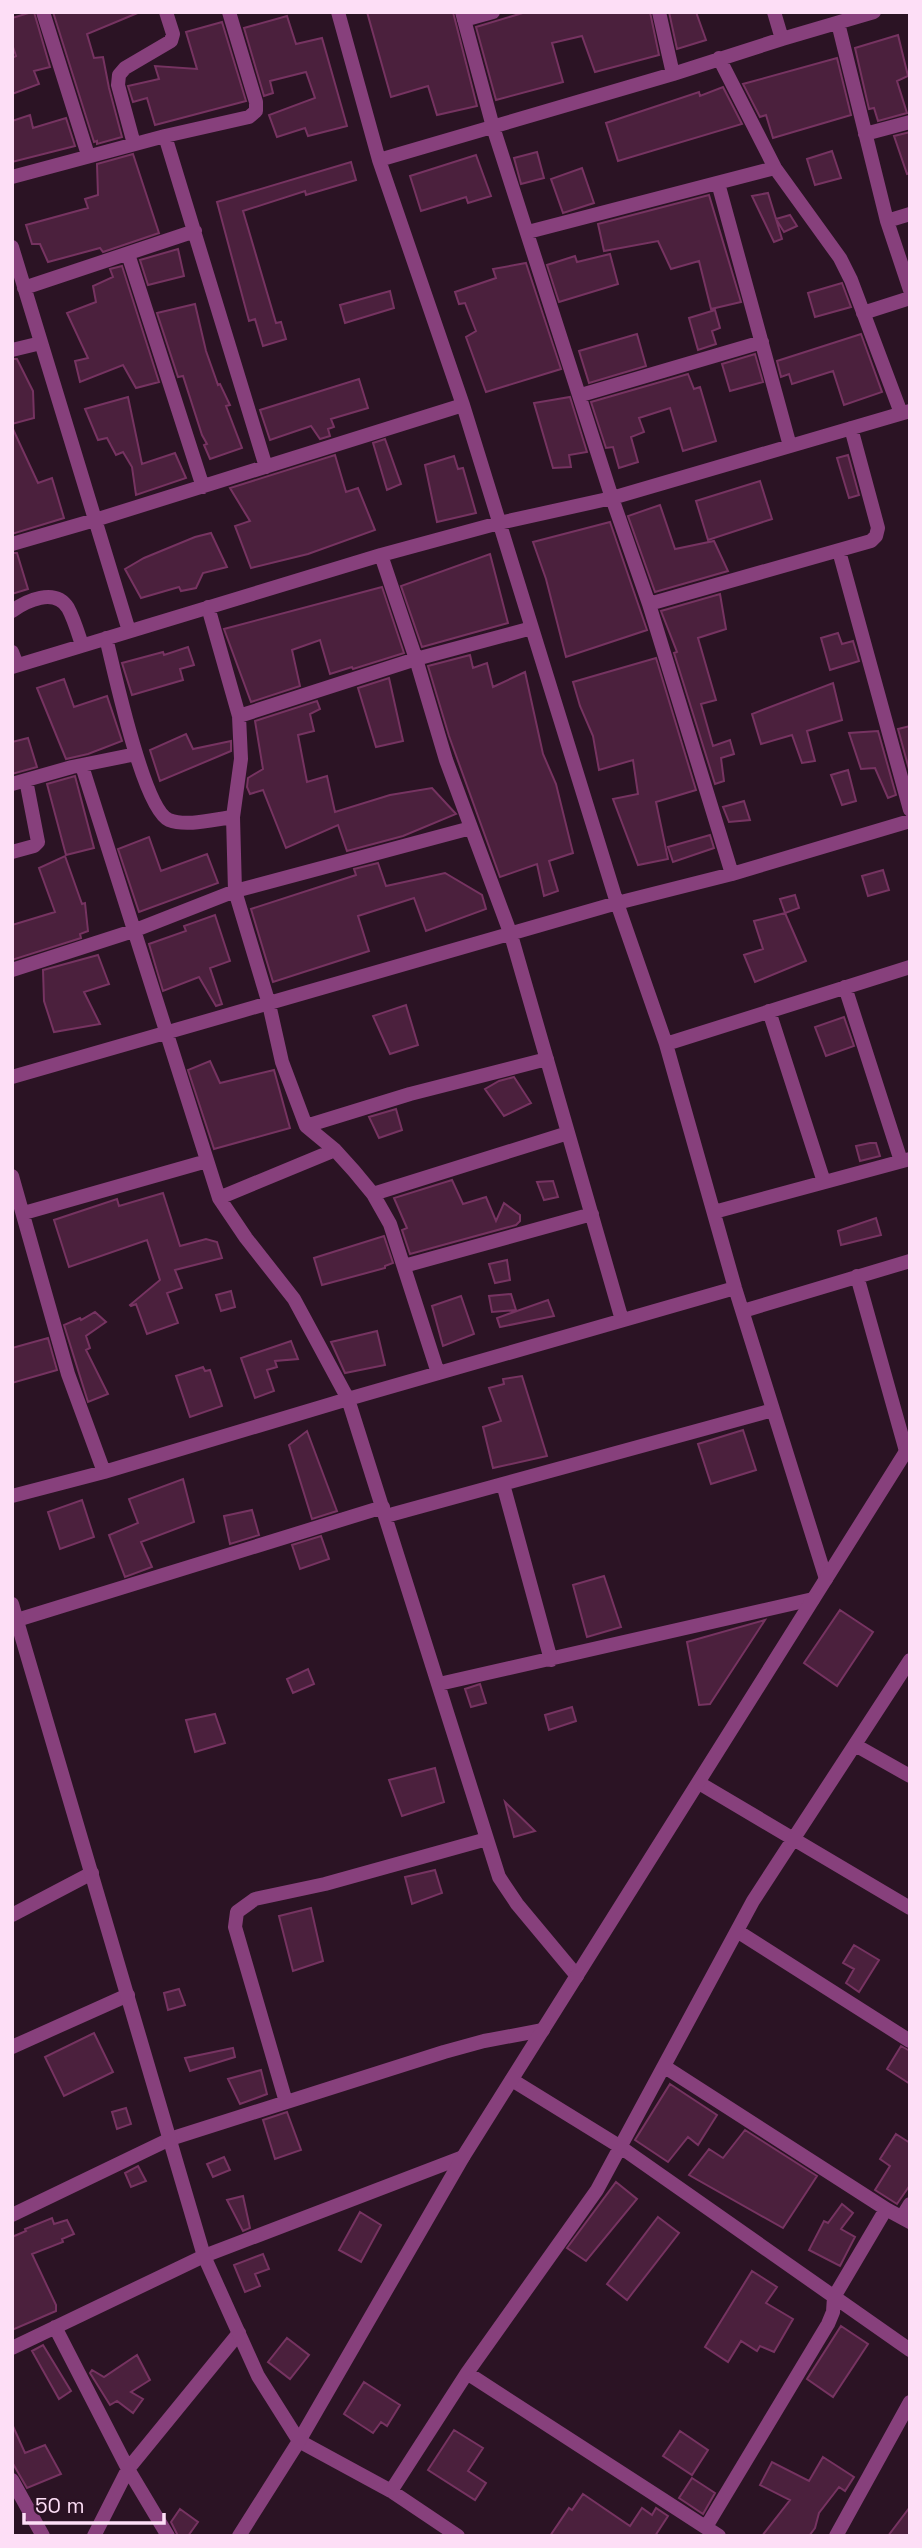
<svg xmlns="http://www.w3.org/2000/svg" width="922" height="2548" font-family="'Space Grotesk',sans-serif">
<style>
.building{fill:#4b203d;stroke:#763361;stroke-width:2}
.lines{fill:none;stroke-linecap:round;stroke-linejoin:round}
.minor{stroke:#87407c;stroke-width:14}
.tertiary{stroke:#87407c;stroke-width:14}
</style>
<rect width="100%" height="100%" fill="#2b1324"/>
<path class="building" d="M32 12H34L50 67 34 71 39 84 12 94V58L16 56 12 44V18Z
M53 12H140L87 34 94 58 103 57 109 88 122 137 97 144V141L94 142Z
M367 12H453L477 106 437 115 428 86 391 97Z
M526 12H650L659 55 595 72 582 36 552 43 563 82 496 100 476 27Z
M669 12H696L706 40 677 49Z
M287 16 296 44 322 38 347 126 308 136 305 128 277 137 269 115 315 98 306 72 270 81 273 93 264 96 244 28Z
M222 22 246 101 155 125 147 98 133 102 128 86 159 79 155 66 197 69 186 32Z
M898 35 908 76 897 81 907 113 878 121 874 108 869 109 855 48Z
M837 58 851 115 773 138 766 115 760 117 743 84Z
M723 87 742 124 618 161 606 123 699 92 700 96Z
M30 115 33 128 66 118 75 146 12 162V121Z
M910 132V173L907 174 894 136Z
M832 151 841 178 815 185 807 159Z
M537 152 544 178 521 184 514 158Z
M133 154 159 233 103 252 100 248 48 262 40 244H32L26 225 88 208 85 199 98 195 97 164Z
M476 155 491 196 468 203 466 197 421 211 410 176Z
M351 162 356 180 306 195 305 191 243 211 276 323 281 322 286 339 263 346 255 319 249 321 217 202Z
M582 168 594 203 563 213 551 179Z
M768 193 776 219 790 215 797 226 784 232 776 219 782 239 774 242 752 196Z
M709 195 741 302 711 309 699 261 671 269 658 241 604 251 598 224Z
M178 249 184 276 148 285 140 260Z
M610 254 618 284 559 302 547 265 575 256 577 262Z
M526 263 561 369 486 392 466 337 476 331 465 303 459 304 455 292 496 278 493 269Z
M122 266 159 382 136 388 123 365 80 382 75 361 88 358 67 313 96 302 93 286 113 277 110 269Z
M842 283 851 307 815 317 808 293Z
M390 291 394 308 345 323 340 305Z
M195 304 206 351 218 385 220 384 230 405 226 406 242 448 210 459 204 445 207 444 202 435 183 376 178 377 157 313Z
M715 310 720 328 712 331 716 344 698 350 689 318Z
M637 334 646 366 589 383 579 351Z
M861 334 882 392 844 405 833 371 792 384 789 374 781 377 777 361Z
M755 354 763 382 730 391 722 364Z
M12 359H17L33 391 34 418 12 424Z
M688 374 694 389 700 387 716 441 683 451 670 408 639 418 644 432 631 437 638 462 619 468 613 447 606 448 591 402Z
M359 379 368 408 331 419 334 427 328 429 330 436 320 439 311 426 270 440 260 410Z
M128 397 142 464 175 453 186 478 136 495 132 467 123 452 116 455 107 438 98 440 85 409Z
M570 397 587 452 569 455 571 467 553 468 534 403Z
M12 427 38 483 52 478 64 518 12 534Z
M385 439 401 484 387 490 373 443Z
M335 455 346 492 358 488 375 530 308 554 251 568 235 526 250 521 230 488Z
M848 455 859 495 849 498 837 458Z
M454 456 458 469 463 468 476 513 437 522 425 465Z
M760 481 772 519 708 540 696 501Z
M660 505 675 549 714 541 728 571 655 592 628 516Z
M610 522 647 630 566 657 546 579 533 542Z
M211 533 227 567 203 573 196 588 181 591 179 587 141 598 125 569 144 558 195 537Z
M12 553H17L28 589 12 594Z
M490 554 508 623 422 647 401 586Z
M382 587 404 653 353 669 352 667 330 674 320 640 292 650 300 686 251 702 224 629Z
M720 594 726 629 698 638 716 700 701 704 713 746 730 740 734 754 721 758 724 781 715 784 674 653 677 652 661 611Z
M838 633 842 644 853 641 859 661 830 670 821 638Z
M188 647 194 665 180 669 183 680 132 695 122 663 163 652 164 655Z
M470 655 473 668 487 663 493 687 525 672 543 754 556 784 573 853 549 861 558 891 544 896 537 864 500 877 449 736 428 666Z
M656 658 696 790 656 802 668 859 638 865 613 799 638 794 633 760 599 770 593 736 580 706 573 682Z
M389 678 403 741 376 747 358 688Z
M64 679 74 707 107 696 122 741 88 754 66 759 37 688Z
M833 683 842 720 807 731 815 761 802 763 792 735 761 744 752 714Z
M317 701 320 709 310 714 314 731 298 735 307 782 327 776 335 812 390 795 432 788 456 814 403 836 347 851 338 825 286 848 263 790 250 794 247 787 248 778 263 769 255 721Z
M910 726V773L898 729Z
M878 731 896 795 888 798 875 768 861 769 849 733Z
M186 734 193 749 231 741V751L160 781 150 750Z
M28 738 37 767 12 774V742Z
M848 770 856 801 842 805 831 775Z
M75 776 94 848 66 855 47 784Z
M744 801 750 820 729 822 723 807Z
M710 835 714 848 673 862 668 847Z
M149 837 161 871 207 854 218 883 139 912 118 849Z
M65 856 82 904 85 903 88 931 80 934 81 938 12 960V925L55 912 39 868Z
M378 863 386 886 445 873 482 895 486 909 426 931 414 898 358 916 369 951 273 982 251 909 356 875 354 869Z
M883 870 889 890 868 896 862 876Z
M795 895 799 908 785 913 806 961 755 982 744 955 763 949 754 921 785 913 780 899Z
M215 915 230 961 210 968 222 1004 216 1006 199 977 163 991 149 944 186 931 184 926Z
M98 955 109 984 84 992 100 1024 54 1032 44 1001 43 970Z
M406 1005 418 1045 390 1054 373 1016Z
M844 1017 854 1046 826 1056 815 1027Z
M210 1061 220 1083 274 1070 290 1128 214 1149 188 1070Z
M514 1077 531 1103 504 1116 485 1089 499 1081Z
M396 1109 402 1130 379 1138 369 1117Z
M870 1143H876L880 1156 860 1161 856 1146Z
M452 1180 463 1204 486 1197 496 1221 504 1203 520 1215V1221L516 1225 410 1254 402 1230 407 1228 394 1198Z
M553 1181 558 1197 544 1200 537 1182Z
M163 1193 180 1246 206 1239 217 1242 222 1258 175 1270 182 1288 167 1293 178 1323 147 1334 136 1304 131 1306 130 1305 160 1280 147 1240 69 1267 54 1220 117 1199 119 1206Z
M876 1218 881 1235 841 1245 838 1231Z
M384 1236 393 1263 385 1266V1268L322 1285 314 1258Z
M507 1260 510 1280 495 1283 489 1264Z
M231 1291 235 1307 221 1311 216 1295Z
M511 1294 516 1310 492 1312 489 1296Z
M461 1296 474 1334 443 1346 432 1306Z
M548 1300 554 1316 500 1327 497 1318Z
M95 1312 106 1322 86 1336 90 1348 86 1350 108 1394 88 1402 64 1325 80 1318 81 1320Z
M377 1331 385 1365 345 1373 331 1342Z
M48 1338 57 1370 12 1383V1348Z
M291 1341 298 1359 275 1361 277 1367 267 1370 274 1391 255 1398 241 1358Z
M203 1367 205 1371 210 1370 222 1406 190 1417 176 1376Z
M522 1376 547 1456 493 1468 483 1427 501 1421 489 1388 504 1384 503 1379Z
M743 1430 756 1470 711 1484 698 1444Z
M307 1431 337 1511 312 1519 289 1445Z
M183 1479 194 1522 141 1542 152 1567 125 1577 109 1535 138 1523 129 1499Z
M82 1500 94 1537 60 1549 48 1512Z
M252 1510 259 1535 230 1544 224 1516Z
M321 1536 329 1559 300 1569 292 1545Z
M604 1576 621 1627 587 1637 573 1585Z
M840 1610 873 1632 837 1686 804 1663Z
M765 1620 710 1704 699 1705 687 1642Z
M308 1669 314 1684 293 1693 287 1679Z
M480 1684 486 1703 471 1707 465 1689Z
M572 1707 576 1721 549 1730 545 1715Z
M215 1714 225 1743 195 1752 186 1720Z
M435 1768 444 1802 402 1816 389 1780Z
M505 1802 535 1831 514 1837Z
M435 1870 442 1893 412 1904 405 1877Z
M311 1908 323 1961 293 1971 279 1916Z
M854 1945 879 1960 859 1992 846 1983 854 1969 843 1963Z
M179 1989 185 2005 168 2010 164 1993Z
M94 2033 113 2072 64 2096 45 2057Z
M901 2046 910 2051V2084L887 2069Z
M233 2048 235 2057 190 2071 185 2058Z
M261 2070 267 2094 240 2104 228 2079Z
M670 2084 717 2115 698 2145 688 2137 668 2162 635 2140Z
M126 2108 131 2124 117 2129 112 2112Z
M287 2112 301 2150 275 2159 263 2120Z
M745 2130 817 2176 783 2228 689 2175 709 2149 723 2158Z
M896 2134 910 2143V2185L897 2204 875 2190 890 2166 880 2159Z
M224 2157 230 2170 213 2177 207 2164Z
M138 2166 146 2181 131 2187 125 2173Z
M616 2182 637 2199 586 2261 567 2248Z
M243 2196 250 2228 243 2231 227 2200Z
M842 2204 853 2213 841 2229 855 2237 840 2266 809 2250 824 2221 828 2223Z
M360 2212 381 2225 361 2262 339 2250Z
M658 2217 679 2233 627 2300 607 2284Z
M52 2218 54 2224 67 2220 74 2234 62 2239 63 2242 32 2254 56 2305V2311L12 2330V2237L26 2231 25 2229Z
M263 2254 269 2269 255 2274 260 2286 245 2292 234 2265Z
M752 2271 777 2287 766 2303 793 2319 774 2352 760 2346 757 2351 741 2341 728 2362 705 2347Z
M841 2326 868 2344 833 2397 807 2379Z
M287 2338 309 2355 290 2379 268 2362Z
M43 2345 71 2391 59 2399 32 2351Z
M137 2355 150 2380 131 2392 143 2399 133 2413 117 2401 110 2405 90 2373 92 2370 104 2377Z
M364 2382 400 2405 387 2426 381 2422 373 2433 344 2414Z
M12 2424 25 2453 45 2445 61 2474 27 2488 12 2462Z
M454 2430 483 2448 468 2471 486 2483 475 2500 428 2470Z
M680 2431 708 2450 692 2475 663 2456Z
M823 2457 854 2477 845 2491 839 2487 819 2513 815 2528 809 2536H762L790 2500 760 2485 772 2462 809 2481Z
M692 2478 715 2493 703 2514 679 2498Z
M583 2494 630 2526 642 2508 652 2515 656 2508 668 2516 655 2536H550L569 2508 572 2510Z
M910 2507V2536H888Z
M180 2509 198 2522 188 2536H178L171 2522Z"/>
<g class="lines">
<path class="minor" d="M43 12 88 155
M338 12 379 160 463 405 617 903 666 1044 735 1288 826 1579
M462 12 493 127 612 498 649 604 732 874
M659 12 673 74
M774 12 782 39
M464 20 493 12
M838 23 887 221 910 290
M719 58 775 168 840 258 851 280 901 413
M865 134 910 122
M165 136 266 467
M134 144 118 85 119 75 125 68 171 41 173 34 166 12
M379 160 673 74 782 39 874 12
M12 177 165 136 249 117 256 111V102L229 12
M718 183 790 446
M887 221 910 214
M528 232 775 168
M12 247 129 631
M128 254 203 487
M24 288 195 231
M863 313 910 298
M12 350 41 343
M581 395 762 342
M12 544 95 520 463 405
M839 551 910 810
M381 555 416 659 446 760 511 935 622 1320
M649 604 871 541 876 536 878 528 851 428
M208 607 239 716 241 759 233 817 235 891 269 1004 282 1062 306 1126 335 1150 354 1171 373 1194 390 1224 438 1373
M12 611C26 601 55 587 68 608 74 619 78 633 82 645
M106 638C114 669 143 809 169 820 187 827 215 819 233 817
M12 652 17 665
M12 667 381 555 499 523 612 498 910 411
M239 716 416 659 532 628
M82 766 219 1198 246 1238 294 1299 348 1399 499 1877 517 1904 577 1976
M12 784 72 767 136 754
M12 852 34 846 38 842 26 780
M12 970 133 931 235 891 471 828
M845 987 901 1161
M769 1011 824 1182
M666 1044 910 967
M12 1077 617 903 732 874 910 821
M306 1126 410 1094 547 1059
M12 1176 68 1374 104 1472
M373 1194 568 1133
M219 1198 335 1150
M714 1212 910 1159
M24 1213 207 1161
M404 1266 592 1214
M857 1276 906 1451 910 1453
M743 1311 910 1261
M503 1484 551 1660
M12 1496 104 1472 348 1399 735 1288
M386 1516 773 1410
M17 1620 383 1507
M439 1684 813 1599
M855 1745 910 1776
M699 1783 910 1908
M12 1915 92 1873
M737 1931 910 2041
M12 2047 128 1995
M665 2067 886 2209 910 2222
M512 2080 619 2146 910 2350
M286 2102 235 1927 237 1912 255 1899 325 1884 487 1839
M12 2215 170 2139 444 2052 484 2041 543 2030
M902 2217 910 2204
M55 2327 128 2469 168 2536
M12 2348 204 2256 463 2157
M467 2373 719 2536
M299 2441 391 2491 458 2536
M12 2480 43 2536
M391 2491 467 2373 597 2190 753 1901 910 1660
M706 2527 828 2324 833 2312 834 2297 886 2209
M94 2536 128 2469 239 2333
M836 2536 910 2402"/>
<path class="tertiary" d="M12 1604 204 2256 258 2376 299 2441
M239 2536 299 2441 463 2157 910 1445"/>
</g>
<rect width="922" height="2548" fill="none" stroke="#fddef6" stroke-width="28"/>
<path d="M24 2513v10h140v-10" fill="none" stroke="#fddef6" stroke-width="3.5"/>
<text x="35" y="2513" font-size="21" fill="#fddef6" stroke="#2b1324" stroke-width="5" paint-order="stroke">50 m</text>
</svg>
